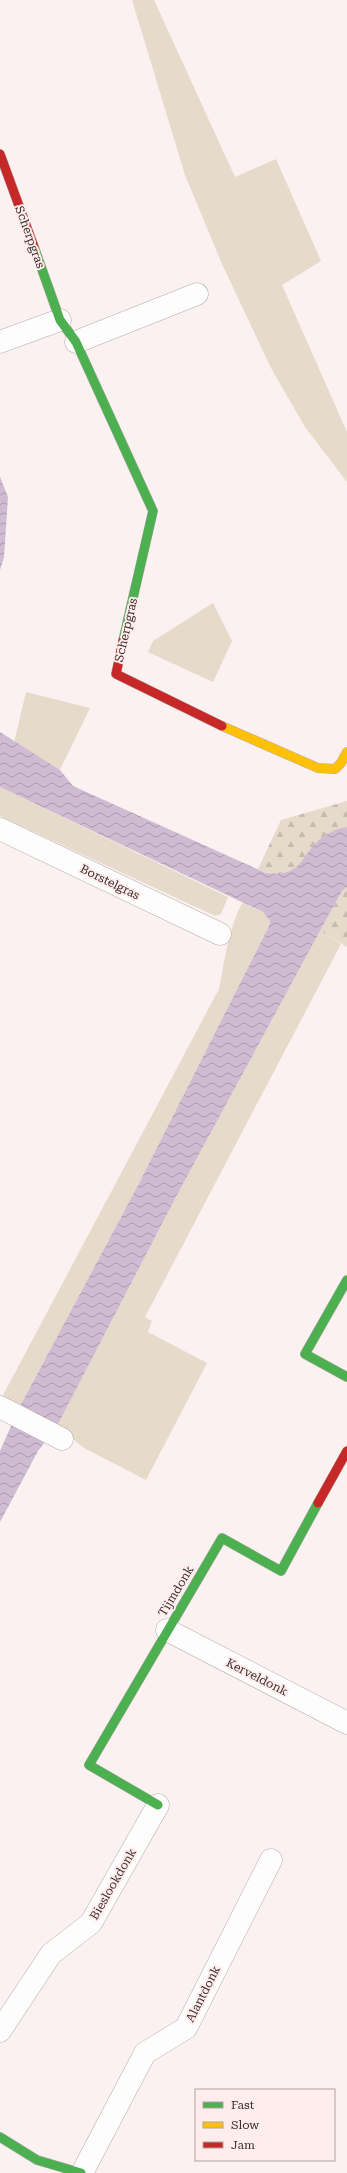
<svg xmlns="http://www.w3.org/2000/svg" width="347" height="2173" font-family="'Roboto Serif',serif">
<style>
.green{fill:#e6dacb}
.forest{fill:url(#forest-firs)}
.water{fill:url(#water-waves)}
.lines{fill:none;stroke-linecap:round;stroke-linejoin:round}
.street-casing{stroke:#b5abaa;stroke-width:23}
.fast-casing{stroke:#b5abaa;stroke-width:10}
.slow-casing{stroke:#b5abaa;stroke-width:10}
.jam-casing{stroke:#b5abaa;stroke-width:10}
.street{stroke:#fefdfd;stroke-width:22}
.fast{stroke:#4caf50;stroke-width:9}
.slow{stroke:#ffc107;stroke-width:9}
.jam{stroke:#c62828;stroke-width:9}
.labels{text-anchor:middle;stroke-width:4;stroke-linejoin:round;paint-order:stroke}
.street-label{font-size:12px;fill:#392e2d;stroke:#ffedec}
</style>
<defs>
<pattern id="forest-firs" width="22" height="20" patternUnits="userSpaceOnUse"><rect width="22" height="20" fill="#e6dacb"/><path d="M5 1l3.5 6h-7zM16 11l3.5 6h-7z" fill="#c6bbaf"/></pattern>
<pattern id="water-waves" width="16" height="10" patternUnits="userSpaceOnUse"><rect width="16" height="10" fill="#d0bcd2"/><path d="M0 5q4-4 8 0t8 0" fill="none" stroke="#aa99ab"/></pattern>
</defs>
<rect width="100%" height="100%" fill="#fbf1f0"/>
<path class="green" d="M132 0H154L235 177 276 159 321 261 282 285 347 432V482L305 427 271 368 222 264 185 175Z
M213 603 232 641 213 682 148 652 153 641Z
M26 692 90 708 60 770 14 743Z
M0 787 228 897 221 914 215 916 0 816Z
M242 903 263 912 270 921 269 926 136 1189 19 1408 1 1399 219 989C225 959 228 930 242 903Z
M320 931 341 944 145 1317 152 1321 148 1332 207 1363 146 1480 84 1448 67 1434 56 1428 177 1195Z"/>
<path class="forest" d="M347 801V827C334 830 321 839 311 849 307 853 304 860 301 865 290 878 271 876 258 869L281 820Z
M347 887V947L320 931 342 891Z"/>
<path class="water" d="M0 477 8 497 4 557 0 570Z
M0 732 60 770 73 786 266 873C305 878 299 854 324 836 331 831 339 828 347 827V887L342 891 320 931 177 1195 56 1428 38 1451 0 1522V1451L19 1408 136 1189 269 926 270 921 263 912 0 787Z"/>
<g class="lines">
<defs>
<path id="street" d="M0 342 60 320
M76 342 197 294
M0 829 220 934
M0 1407 62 1439
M167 1630 347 1723
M0 2031 51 1954 91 1923 158 1805
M82 2173 145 2053 186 2028 271 1860"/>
<path id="fast" d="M34 247 60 320 76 342 153 511 123 641
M347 1280 305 1354 347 1377
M158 1805 89 1765 222 1538 281 1571 318 1503
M0 2137 37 2160 81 2173"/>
<path id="slow" d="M222 726 318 768 335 769 341 763 347 752"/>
<path id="jam" d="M0 154 34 247
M123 641 116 674 222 726
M318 1503 347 1451"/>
</defs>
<use href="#street" class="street-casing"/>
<use href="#fast" class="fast-casing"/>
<use href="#slow" class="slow-casing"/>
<use href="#jam" class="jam-casing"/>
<use href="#street" class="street"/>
<use href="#fast" class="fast"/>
<use href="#slow" class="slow"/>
<use href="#jam" class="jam"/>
</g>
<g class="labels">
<g class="street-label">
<text transform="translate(30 237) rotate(70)" y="4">Scherpgras</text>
<text transform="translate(126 630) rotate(-77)" y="4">Scherpgras</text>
<text transform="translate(110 882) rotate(26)" y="4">Borstelgras</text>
<text transform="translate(176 1591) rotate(-59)" y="4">Tijmdonk</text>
<text transform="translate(257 1677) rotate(27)" y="4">Kerveldonk</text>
<text transform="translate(113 1884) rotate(-60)" y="4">Bieslookdonk</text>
<text transform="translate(203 1994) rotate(-63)" y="4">Alantdonk</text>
</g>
</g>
<rect x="195" y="2089" width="140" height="72" fill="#ffedec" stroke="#b0a1a0"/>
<rect x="203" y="2102" width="20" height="6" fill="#4caf50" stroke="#b0a1a0"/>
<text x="231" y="2109" font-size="12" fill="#392e2d">Fast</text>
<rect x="203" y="2122" width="20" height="6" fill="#ffc107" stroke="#b0a1a0"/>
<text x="231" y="2129" font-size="12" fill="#392e2d">Slow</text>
<rect x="203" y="2142" width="20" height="6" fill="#c62828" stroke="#b0a1a0"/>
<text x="231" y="2149" font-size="12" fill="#392e2d">Jam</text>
</svg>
